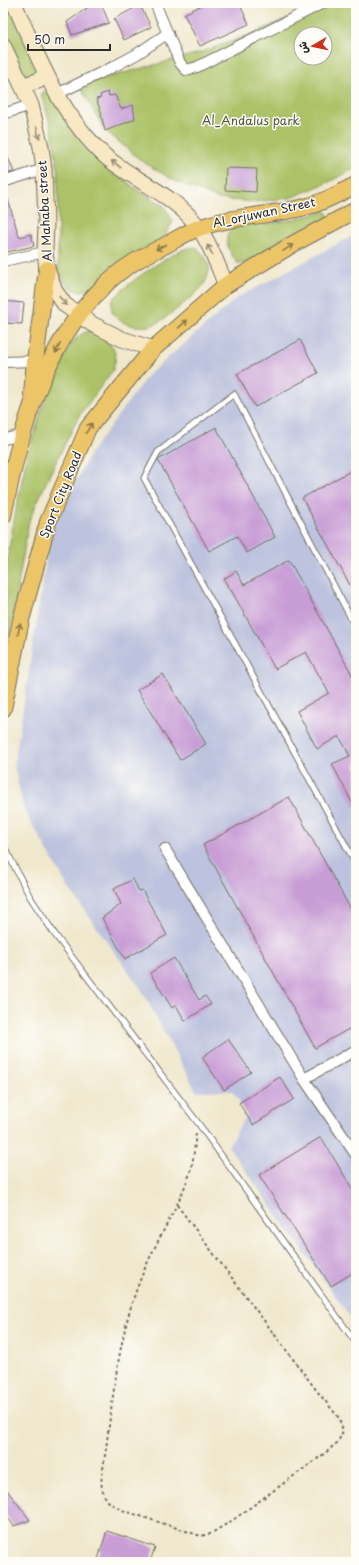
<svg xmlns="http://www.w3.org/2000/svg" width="359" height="1565" font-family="'Playpen Sans','Playpen Sans Arabic',sans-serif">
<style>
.industrial{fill:#bdc3de}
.green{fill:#acc267;stroke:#6c7649;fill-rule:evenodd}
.building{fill:#c89dd5}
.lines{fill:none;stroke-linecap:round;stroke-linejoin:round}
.lane-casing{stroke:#706d64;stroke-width:7}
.street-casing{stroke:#706d64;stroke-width:12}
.secondary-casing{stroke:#706d64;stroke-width:17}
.primary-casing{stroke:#706d64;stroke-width:18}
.path{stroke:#706d64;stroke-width:2;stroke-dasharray:3 3;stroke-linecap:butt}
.lane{stroke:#fff;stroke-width:5}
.street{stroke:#fff;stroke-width:10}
.secondary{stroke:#f8e8c3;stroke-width:15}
.primary{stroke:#edc569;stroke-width:16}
.oneway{stroke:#928a77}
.oneway2{stroke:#8c784a}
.labels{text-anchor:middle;stroke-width:3;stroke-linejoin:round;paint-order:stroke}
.park-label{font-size:12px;fill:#52583d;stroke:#fdfcf7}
.street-label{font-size:12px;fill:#2b2b2b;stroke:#fdfcf7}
</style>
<rect width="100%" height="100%" fill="#fdfcf7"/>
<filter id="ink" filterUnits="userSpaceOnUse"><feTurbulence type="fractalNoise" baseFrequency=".025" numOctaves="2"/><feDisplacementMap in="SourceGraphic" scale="8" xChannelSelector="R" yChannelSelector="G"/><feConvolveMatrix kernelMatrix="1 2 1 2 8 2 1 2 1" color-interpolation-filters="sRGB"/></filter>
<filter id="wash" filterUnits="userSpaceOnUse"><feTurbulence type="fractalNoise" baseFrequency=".012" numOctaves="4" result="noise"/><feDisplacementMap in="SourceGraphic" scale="16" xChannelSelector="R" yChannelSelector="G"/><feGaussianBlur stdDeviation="0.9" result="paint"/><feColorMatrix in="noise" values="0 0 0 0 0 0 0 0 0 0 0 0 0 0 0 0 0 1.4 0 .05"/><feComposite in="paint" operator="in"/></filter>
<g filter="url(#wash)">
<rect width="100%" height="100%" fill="#f0e8cd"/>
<path class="industrial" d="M356 234V1314L351 1318 228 1146 248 1113 232 1091H196L141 989 68 887 24 810 14 766 51 528 91 452 147 376 237 298Z"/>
<path class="green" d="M3 3H10L42 72 27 79 3 26Z
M324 3H356V168L331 181 290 198 254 202 219 199 175 181 143 162 105 130 79 85 199 53 251 34ZM301 34H325V58H301Z
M51 87 98 156 132 186 163 205 173 221 164 238 102 284 82 291 74 290 68 286 58 273V172L52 130 41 93Z
M326 211 329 218 245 263H237C225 247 219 227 246 224 255 223 265 224 274 223 291 220 308 216 326 211Z
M196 247C202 253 208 259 209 267 210 272 205 284 202 287 196 294 162 322 155 324 144 328 135 327 125 323 117 320 109 312 112 302 116 290 174 251 187 248 190 247 194 248 196 247Z
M92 331 99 334 113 347 116 357 113 370 79 416 48 478 29 521 3 673V585L14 520 26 460 45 399 57 367 76 338 85 332Z"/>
<g id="blocks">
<path class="building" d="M94 3H101L109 23 72 35 67 22Z
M206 3H239L249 24 200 46 184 14Z
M140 5 151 27 124 40 114 19Z
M108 92 109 96 115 95 121 109 133 105 135 119 105 131 101 115 102 114 96 99 101 98 100 95Z
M3 145 14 172 3 175Z
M226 168 257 169 256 192 225 190Z
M5 189 19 237 31 234 34 246 3 253V190Z
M3 301 24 303 22 324 3 323Z
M300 340 318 373 255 407 237 374Z
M216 427 275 537 247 553 237 536 209 551 158 460Z
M356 468V596L302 498Z
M289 560 356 682V810L332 764 350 756 339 736 317 749 297 711 329 693 306 652 275 669 231 590 230 591 224 579 236 571 244 585Z
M163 674 206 744 180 760 137 690Z
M289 797 356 919V1025L315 1048 203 845Z
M133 879 139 891 142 890 167 935 125 959 102 918 121 904 114 889Z
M174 958 199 1000 205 996 211 1004 185 1021 176 1005 172 1008 150 973Z
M228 1039 251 1072 224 1090 202 1057Z
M280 1077 294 1099 253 1125 239 1103Z
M321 1137 356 1195V1271L331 1286 259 1175Z
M3 1485 30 1520 14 1526 3 1511Z
M107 1531 155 1547 150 1562H97Z"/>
</g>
</g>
<g filter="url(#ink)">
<use href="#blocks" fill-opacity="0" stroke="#706d64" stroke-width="1"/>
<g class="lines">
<defs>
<path id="lane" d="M356 628 234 394 158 452 144 478 356 864
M3 844 30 897 56 936 198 1123 356 1343"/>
<path id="street" d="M155 3 180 63 186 70 197 67 323 3
M57 94 113 67 137 54 168 33
M3 114 31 105
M3 182 44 169
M3 261 45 252
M3 362 35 361
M3 439 21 436
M165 849 304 1079 356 1155
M304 1079 356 1050"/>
<path id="secondary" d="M14 3C38 57 60 115 105 156 134 181 176 195 199 228 211 245 218 267 226 285
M3 45 31 105 41 147 44 169 46 223 45 252 47 269 55 291 65 305 92 324 122 339 153 349
M23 85 38 81 46 74"/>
<path id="primary" d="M32 394 35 361 47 269
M3 516C19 435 43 345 104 286 121 268 142 257 164 246 175 240 187 232 199 228 235 215 273 216 309 206 325 202 341 192 356 185
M3 709 21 620 48 522 88 428 153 349 226 285 293 244 356 210"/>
</defs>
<use href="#lane" class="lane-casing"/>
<use href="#street" class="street-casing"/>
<use href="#secondary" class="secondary-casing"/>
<use href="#primary" class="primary-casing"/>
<path class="path" d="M177 1205 317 1391 339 1418 343 1431 338 1442 324 1454 233 1520 210 1534 201 1536 122 1510C106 1502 104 1499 101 1482 112 1416 115 1346 139 1283 153 1245 177 1211 190 1173 194 1161 194 1147 196 1134"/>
<use href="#lane" class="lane"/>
<use href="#street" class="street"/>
<use href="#secondary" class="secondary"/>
<use href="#primary" class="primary"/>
</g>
<defs><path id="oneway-shaft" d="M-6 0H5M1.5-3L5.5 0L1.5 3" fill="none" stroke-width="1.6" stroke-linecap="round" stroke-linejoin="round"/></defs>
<g class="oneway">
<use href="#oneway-shaft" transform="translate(38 133) rotate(77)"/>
<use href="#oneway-shaft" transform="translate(116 164) rotate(-143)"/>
<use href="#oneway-shaft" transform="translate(210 250) rotate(-118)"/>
<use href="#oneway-shaft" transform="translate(63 301) rotate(50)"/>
</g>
<g class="oneway2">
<use href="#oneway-shaft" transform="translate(161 247) rotate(153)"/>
<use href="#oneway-shaft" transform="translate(288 248) rotate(-32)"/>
<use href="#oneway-shaft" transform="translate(183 324) rotate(-41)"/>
<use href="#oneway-shaft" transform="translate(58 348) rotate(117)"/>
<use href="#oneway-shaft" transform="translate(89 428) rotate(-59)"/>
<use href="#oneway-shaft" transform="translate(19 629) rotate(-79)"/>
</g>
</g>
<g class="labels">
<g class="park-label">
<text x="251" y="125">Al_Andalus park</text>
</g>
<g class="street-label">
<text transform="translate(45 211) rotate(-93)" y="4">Al Mahaba street</text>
<text transform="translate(264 213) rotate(-12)" y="4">Al_orjuwan Street</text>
<text transform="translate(61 495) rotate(-68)" y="4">Sport City Road</text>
</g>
</g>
<rect width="359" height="1565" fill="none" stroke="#fdfcf7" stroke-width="16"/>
<g transform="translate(313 46) rotate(261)"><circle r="19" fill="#fdfcf7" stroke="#a9a8a5"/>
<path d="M0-3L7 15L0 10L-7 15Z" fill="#c8321e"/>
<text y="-6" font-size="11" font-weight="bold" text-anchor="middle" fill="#2b2b2b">ش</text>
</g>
<path d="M28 44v6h82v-6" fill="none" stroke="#2b2b2b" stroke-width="2"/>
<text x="34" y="44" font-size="12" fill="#2b2b2b" stroke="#fdfcf7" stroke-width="3" paint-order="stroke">50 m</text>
</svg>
